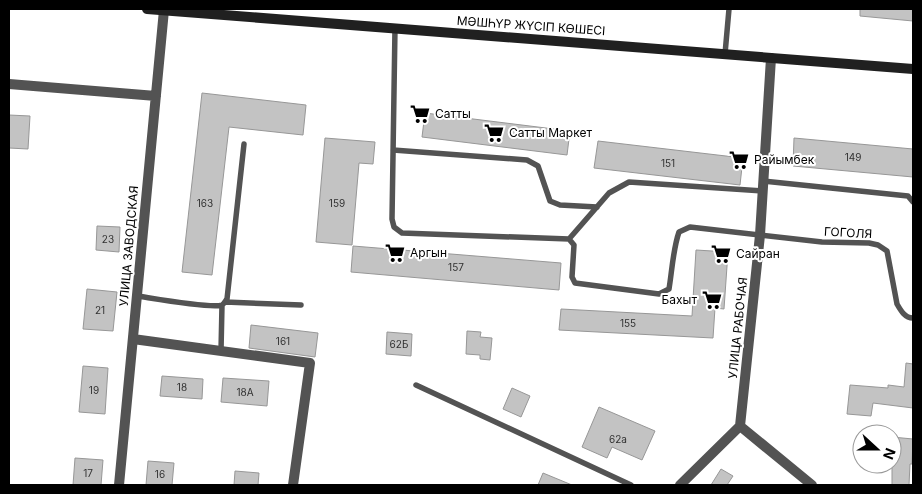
<svg xmlns="http://www.w3.org/2000/svg" width="922" height="494" font-family="Inter,sans-serif">
<style>
.building{fill:#c3c3c3;stroke:#979797}
.lines{fill:none;stroke-linecap:round;stroke-linejoin:round}
.lane{stroke:#535353;stroke-width:5.5}
.street{stroke:#535353;stroke-width:10}
.secondary{stroke:#202020;stroke-width:10}
.labels{text-anchor:middle;stroke-width:4;stroke-linejoin:round;paint-order:stroke}
.number-label{font-size:10px;fill:#313131}
.street-label{font-size:12px;fill:#000;stroke:#fff}
.poi-label{font-size:12px;fill:#000;stroke:#fff;text-anchor:start}
</style>
<rect width="100%" height="100%" fill="#fff"/>
<path class="building" d="M860 9H913V21L860 16Z
M202 93 306 105 303 135 229 127 212 275 182 272Z
M425 113 570 131 567 155 422 137Z
M9 115 30 116 28 149 9 148Z
M325 138 375 142 373 164 359 163 352 245 316 242Z
M794 138 913 149V177L793 166Z
M598 141 743 158 740 185 594 168Z
M97 226 120 227 119 252 96 250Z
M353 246 561 263 559 290 351 272Z
M696 250 728 252 724 309 715 308 713 338 559 330 561 309 692 316Z
M87 289 117 292 113 331 83 329Z
M251 325 318 333 315 357 249 348Z
M467 331 481 332 480 337 492 338 490 360 480 359V355L466 354Z
M387 332 412 334 411 356 386 354Z
M906 363 913 364V408L873 403 871 416 847 414 850 385 888 388V385L904 387Z
M83 366 108 368 105 414 79 412Z
M162 376 203 379 202 399 160 396Z
M223 378 269 381 267 406 221 402Z
M512 388 530 396 521 417 503 409Z
M599 407 655 431 642 460 612 447 607 458 582 447Z
M892 437 913 439 912 464H910L909 485H892Z
M75 458 103 460 101 485H73Z
M148 461 174 463 172 485H146Z
M721 469 733 476 727 485H711Z
M235 471 259 473 258 485H234Z
M543 473 572 485H538Z"/>
<g class="lines">
<path class="lane" d="M395 28 392 219 394 227 402 233 569 239 574 245 572 277 575 283 659 294 669 289C672 271 673 249 679 232L690 227 822 242 869 243 878 245 887 251 897 304C901 311 905 318 913 318
M725 54 729 9
M393 150 527 160 538 166 550 201 560 205 597 207
M763 181 908 196 913 202
M569 239 609 193 629 182 763 191
M137 296C151 298 212 309 222 305 224 304 226 300 227 299L244 144
M225 302 301 305
M221 351 222 305
M416 385 631 485"/>
<path class="street" d="M9 84 156 96
M133 339 310 363 293 485
M740 426 812 485
M119 485 164 10
M680 485 740 426 760 235 771 58"/>
<path class="secondary" d="M147 9 913 69"/>
</g>
<defs>
<symbol id="supermarket-bare" viewBox="-9 -9 18 18"><path d="M-6-5.5h2.5l.6 2H6L4.5 2H-2.5L-4.4-4H-6ZM-1.5 3.2a1.3 1.3 0 1 0 .1 0ZM3 3.2a1.3 1.3 0 1 0 .1 0Z" fill="#000" stroke="#fff" stroke-width="2.5" paint-order="stroke"/></symbol>
</defs>
<g fill-rule="evenodd">
<use href="#supermarket-bare" x="406" y="100" width="28" height="28"/>
<use href="#supermarket-bare" x="480" y="119" width="28" height="28"/>
<use href="#supermarket-bare" x="725" y="146" width="28" height="28"/>
<use href="#supermarket-bare" x="381" y="239" width="28" height="28"/>
<use href="#supermarket-bare" x="707" y="240" width="28" height="28"/>
<use href="#supermarket-bare" x="698" y="286" width="28" height="28"/>
</g>
<g class="labels">
<g class="number-label">
<text x="853" y="161">149</text>
<text x="668" y="167">151</text>
<text x="205" y="207">163</text>
<text x="337" y="207">159</text>
<text x="108" y="243">23</text>
<text x="456" y="271">157</text>
<text x="100" y="314">21</text>
<text x="628" y="327">155</text>
<text x="283" y="345">161</text>
<text x="399" y="348">62Б</text>
<text x="182" y="391">18</text>
<text x="94" y="394">19</text>
<text x="245" y="396">18А</text>
<text x="618" y="443">62а</text>
<text x="88" y="477">17</text>
<text x="160" y="478">16</text>
</g>
<g class="street-label">
<text transform="translate(531 26) rotate(4)" y="4">МӘШҺҮР ЖҮСІП КӨШЕСІ</text>
<text transform="translate(848 233) rotate(3)" y="4">ГОГОЛЯ</text>
<text transform="translate(129 246) rotate(-85)" y="4">УЛИЦА ЗАВОДСКАЯ</text>
<text transform="translate(738 328) rotate(-84)" y="4">УЛИЦА РАБОЧАЯ</text>
</g>
<g class="poi-label">
<text x="435" y="118">Сатты</text>
<text x="509" y="137">Сатты Маркет</text>
<text x="754" y="164">Райымбек</text>
<text x="410" y="257">Аргын</text>
<text x="736" y="258">Сайран</text>
<text x="697" y="304" text-anchor="end">Бахыт</text>
</g>
</g>
<rect width="922" height="494" fill="none" stroke="#000000" stroke-width="20"/>
<g transform="translate(877 449) rotate(111)"><circle r="24" fill="#ffffff" stroke="#999999"/>
<path d="M0-4L9 19L0 12L-9 19Z" fill="#000000"/>
<text y="-8" font-size="14" font-weight="bold" text-anchor="middle" fill="#000000">N</text>
</g>
</svg>
